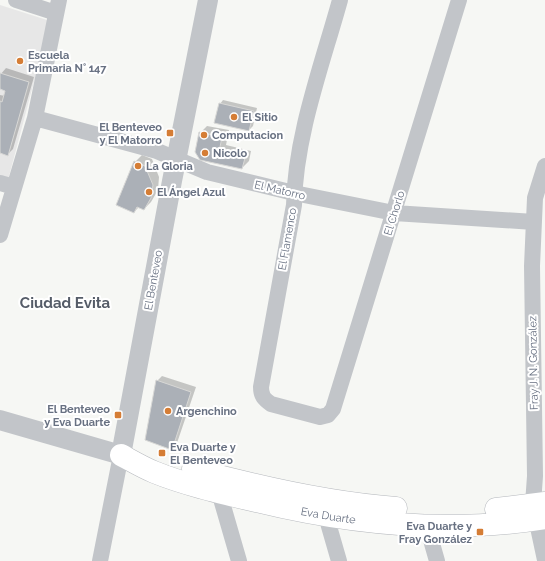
<svg xmlns="http://www.w3.org/2000/svg" width="545" height="561" font-family="Raleway,sans-serif">
<style>
.built{fill:#e7e7e7}
.shadow{fill:#0003}
.building{fill:#abb0b7;stroke:#d8d8d6}
.lines{fill:none;stroke-linecap:round;stroke-linejoin:round}
.secondary-casing{stroke:#b5b8bd;stroke-width:23}
.minor{stroke:#c2c5c9;stroke-width:16}
.tertiary{stroke:#c2c5c9;stroke-width:20}
.secondary{stroke:#fff;stroke-width:22}
.poi-dot{fill:#d57d35;stroke:#fff;stroke-width:1.5}
.labels{text-anchor:middle;stroke-width:4;stroke-linejoin:round;paint-order:stroke}
.poi-label{font-size:11px;font-weight:bold;fill:#687182;stroke:#fff;text-anchor:start}
.street-label{font-size:11px;fill:#687182;stroke:#fff}
.district-label{font-size:15px;font-weight:bold;fill:#555c68;stroke:#fff}
</style>
<rect width="100%" height="100%" fill="#f6f7f4"/>
<path class="built" d="M0 5 50 21 8 180 0 178Z"/>
<path class="shadow" d="M6 68 34 77 13 149 8 154 0 152V95L5 96 7 90 0 88V75Z
M223 100 257 108 253 126 249 130 220 104Z
M207 126 229 130 226 145 251 151 249 161 242 168 201 159 200 133Z
M142 155 152 159 159 177 158 190 151 202 144 209 139 207 134 212 135 162Z
M162 376 196 387 177 443 172 448 157 381Z"/>
<path class="building" d="M0 73 29 82 8 156 0 153V101L2 102 5 91 0 89Z
M219 103 254 111 249 131 214 123Z
M199 132 222 137 219 152 245 158 242 169 200 160 195 152Z
M134 161 145 166 153 185 151 198 144 210 137 207 134 213 116 205Z
M156 380 191 392 172 450 145 440Z"/>
<g class="lines">
<defs>
<g id="secondary">
<path id="s1" d="M121 455C132 461 142 467 154 472 186 485 222 493 256 501 350 524 449 534 545 518"/>
<path d="M193 469C258 487 329 503 396 508"/>
<path d="M496 509 545 503"/>
</g>
</defs>
<use href="#secondary" class="secondary-casing"/>
<path class="minor" d="M16 0 56 13
M340 0C322 65 295 137 294 205L261 387C261 396 264 399 271 404L320 417 328 415 333 409 459 0
M35 118 157 151 207 172 294 193 394 213 534 222
M545 166 535 198 532 266 535 476 533 504 545 560
M0 183 14 187
M0 235 35 118 59 0
M219 492 239 561
M326 516 339 561
M427 526 437 561
M100 561 121 455"/>
<path class="tertiary" d="M0 420 121 455 172 181 208 0"/>
<use href="#secondary" class="secondary"/>
</g>
<g class="poi-dot">
<circle cx="20" cy="61" r="4"/>
<circle cx="234" cy="117" r="4"/>
<rect x="166" y="129" width="8" height="8" rx="2"/>
<circle cx="204" cy="135" r="4"/>
<circle cx="205" cy="153" r="4"/>
<circle cx="138" cy="166" r="4"/>
<circle cx="149" cy="192" r="4"/>
<circle cx="168" cy="411" r="4"/>
<rect x="114" y="411" width="8" height="8" rx="2"/>
<rect x="158" y="449" width="8" height="8" rx="2"/>
<rect x="476" y="528" width="8" height="8" rx="2"/>
</g>
<g class="labels">
<g class="poi-label">
<text x="28" y="59">Escuela<tspan x="28" dy="13">Primaria N° 147</tspan></text>
<text x="242" y="121">El Sitio</text>
<text x="162" y="131" text-anchor="end">El Benteveo<tspan x="162" dy="13">y El Matorro</tspan></text>
<text x="212" y="139">Computacion</text>
<text x="213" y="157">Nicolo</text>
<text x="146" y="170">La Gloria</text>
<text x="157" y="196">El Ángel Azul</text>
<text x="110" y="413" text-anchor="end">El Benteveo<tspan x="110" dy="13">y Eva Duarte</tspan></text>
<text x="176" y="415">Argenchino</text>
<text x="170" y="451">Eva Duarte y<tspan x="170" dy="13">El Benteveo</tspan></text>
<text x="472" y="530" text-anchor="end">Eva Duarte y<tspan x="472" dy="13">Fray González</tspan></text>
</g>
<g class="street-label">
<text transform="translate(280 190) rotate(13)" y="4">El Matorro</text>
<text transform="translate(394 213) rotate(-73)" y="4">El Chorlo</text>
<text transform="translate(287 239) rotate(-80)" y="4">El Flamenco</text>
<text transform="translate(153 280) rotate(-80)" y="4">El Benteveo</text>
<text transform="translate(533 363) rotate(-91)" y="4">Fray J. N. González</text>
<text dy="4" stroke="none"><textPath href="#s1" startOffset="217">Eva Duarte</textPath></text>
</g>
<g class="district-label">
<text x="65" y="308">Ciudad Evita</text>
</g>
</g>
</svg>
